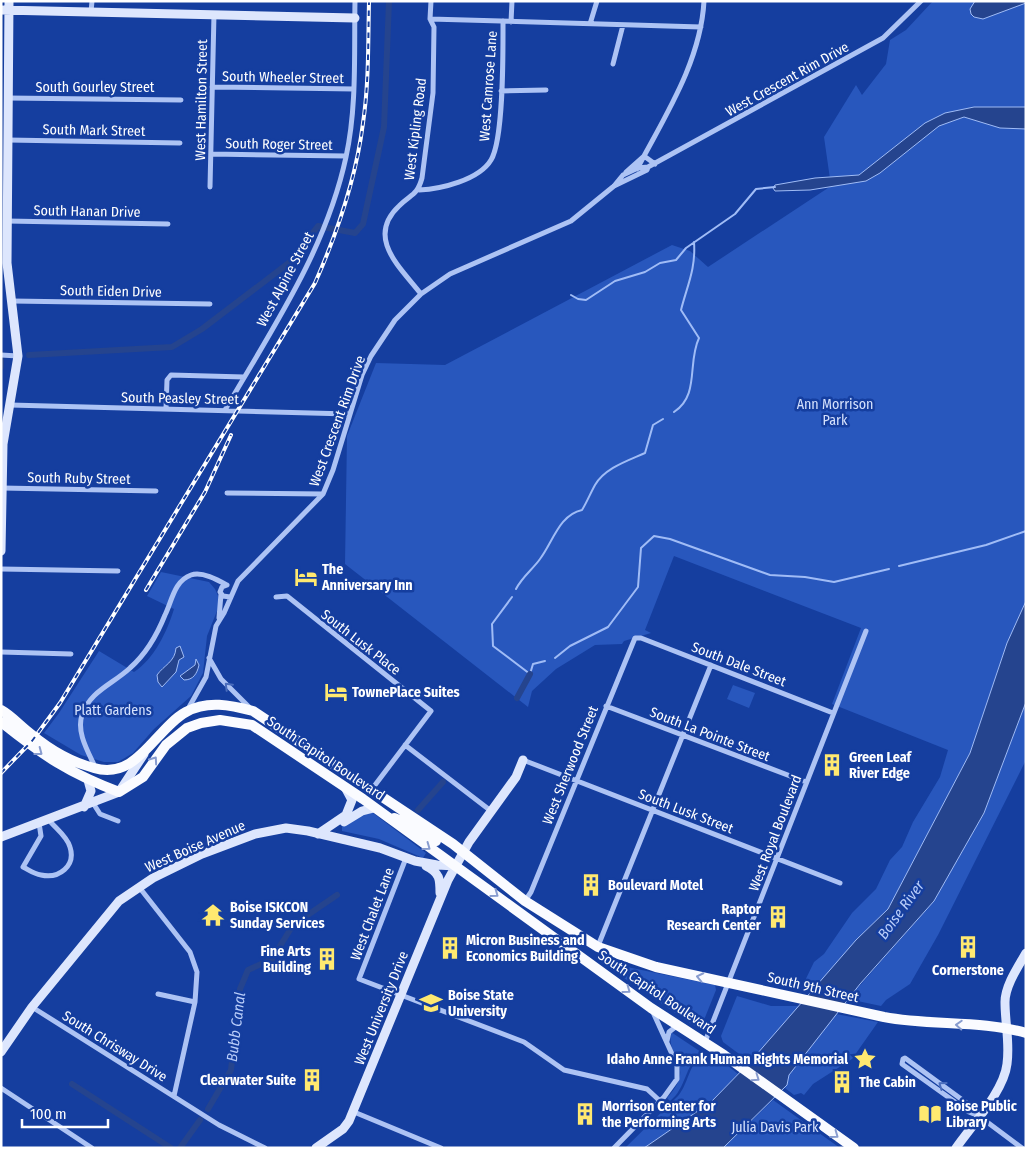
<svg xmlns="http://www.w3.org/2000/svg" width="1027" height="1149" font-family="'Fira Sans Condensed',sans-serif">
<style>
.green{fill:#2857bd}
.water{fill:#25448e;stroke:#a0bcf6}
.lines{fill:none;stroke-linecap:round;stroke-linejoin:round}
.stream{stroke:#a0bcf6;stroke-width:2}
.canal{stroke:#25448e;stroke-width:6}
.street{stroke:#adc3f4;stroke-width:5}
.secondary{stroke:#dde6fd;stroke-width:9}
.primary{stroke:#fafbff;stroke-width:10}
.rail-casing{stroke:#fff;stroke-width:4}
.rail{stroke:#153e9f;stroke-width:2;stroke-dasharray:5.5;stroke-linecap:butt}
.oneway{stroke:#4a6dbd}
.oneway2{stroke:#889ccf}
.labels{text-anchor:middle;stroke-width:5;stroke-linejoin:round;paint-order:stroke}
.street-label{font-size:14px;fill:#fff;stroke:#153e9f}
.park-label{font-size:14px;fill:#d6e2fd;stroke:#153e9f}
.poi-label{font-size:14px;font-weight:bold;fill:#fff;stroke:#153e9f;text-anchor:start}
.water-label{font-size:15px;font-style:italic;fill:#bacefa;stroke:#153e9f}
</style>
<rect width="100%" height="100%" fill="#153e9f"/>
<path class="green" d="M933 1H1026V601L1007 643 970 753 888 909 856 940 812 992 801 989 814 962 824 954 852 913 876 889 890 860 902 847 913 822 940 777 948 750 832 704 861 628 674 556 645 630 651 633 624 641 622 644 595 645 556 669 532 691 528 707 345 564 347 436 376 363 445 365 672 245 690 251 708 267 831 186 824 137 856 85 862 95 886 64 890 40 906 30Z
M161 572 209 582 215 589 219 598V606L207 636 203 673 191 696 154 729 133 753 118 762H104L81 755 44 733 59 713 99 651 134 672C154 659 167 632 174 609L147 596Z
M733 685 755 693 749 708 727 699Z
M1026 702V760L938 935 910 984 886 1000 881 1006 848 999 934 901 984 813Z
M363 812 373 813 426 853 423 858 379 839 342 831V826Z
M600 957 622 966 715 985 716 990 702 1025 696 1027 599 961Z
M737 996 771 1006H800L750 1062 723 1042 721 1036Z
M836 1014 878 1022 852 1059 813 1084 804 1095 801 1093 794 1095 785 1088 789 1075Z
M671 1032 701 1052C685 1065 686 1089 670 1101L667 1098C697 1065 666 1060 671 1032Z
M704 1054 714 1063 721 1060 738 1074 711 1102 644 1148H625L678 1096C689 1083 688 1064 704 1054Z
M773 1100 840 1148H723Z"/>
<path class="water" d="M975 1H1026V3L983 19 974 17 971 14 970 9Z
M974 107H1026V129L1000 128 964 117 939 126 880 173 866 181 810 190 775 191 773 188 775 185 815 178 859 175 925 123 945 113Z
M1026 601V702L984 813 934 901 860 984 789 1075 787 1085 723 1148H644L711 1102 750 1062 856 940 888 909 970 753 1007 643Z
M180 646 184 657 179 660 176 672 162 687 158 682 157 675C164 665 175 662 176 648Z
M196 659 199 665C197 674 193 680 184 680L180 676 195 665Z"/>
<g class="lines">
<path class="stream" d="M571 295 578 299 586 300 615 281 645 272 660 263 676 260 686 248 735 214 756 189 775 187
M674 412C700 395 687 363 699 338L681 310C687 286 696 269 694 242
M899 566 986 545 1026 531
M516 589C522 577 533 569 540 559 553 542 559 515 582 510 587 502 590 494 595 485 605 468 627 461 645 453L653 425 663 419
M512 597 492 624 493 646 530 674 533 664 545 661
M555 658 570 646 608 627 638 587 641 548 654 536 670 539 770 575 805 577 834 582 889 569"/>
<path class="canal" d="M1 354V367
M29 355 172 347 202 329 290 262 318 226 355 233 363 224 384 127 389 1
M517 698 530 674
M418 810 443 782
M72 1084 171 1148
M208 1109 231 1070 240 989 248 970 272 959 293 925 337 895
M180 1148 200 1120"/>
<path class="street" d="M91 12 92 1
M430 19 701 27
M511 22 512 1
M590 24 597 1
M613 64 623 25
M212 87 354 89
M501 91 546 90
M8 98 181 100
M8 140 180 143
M211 154 346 156
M655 164 644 156C670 108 701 57 704 1
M648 167 883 38 921 1
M626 172 644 156 637 169
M210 187 214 14
M419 190C441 189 479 180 491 160 504 139 503 49 503 21
M7 221 168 224
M421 294C401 268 365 238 399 206 411 194 417 196 422 178L433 93 434 27 430 19 431 1
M12 301 210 304
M1 355 18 356
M10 405 349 414
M166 409 167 380 171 375 244 377
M225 410C272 329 326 250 346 157 357 107 354 53 355 1
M2 488 156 491
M227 493 323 494
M1 569 118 571
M227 585 222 587 220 592 223 596 230 597
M276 597 287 596 431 711 372 789
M219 618 221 594
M1 652 71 654
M209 658 221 679 249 707
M606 706 806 782
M188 709 206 677 216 626 224 613 238 581 323 494 333 470 362 375 371 356 395 320 421 294 450 274 571 221 614 186 623 175 638 168 648 167 647 170 614 186
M405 745 491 811
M523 760 840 883
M96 769C89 753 76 733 82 715 90 691 113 684 130 668 146 654 157 635 165 615 172 601 174 581 191 575 202 571 218 580 227 585
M93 803 100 814 118 821
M39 823 41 836 23 867C29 870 34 874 41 875 59 879 76 866 70 847 67 836 55 828 48 819
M406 858 359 979 524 1042 564 1070 647 1089 660 1101
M139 887 190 952 197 972 195 1002 174 1096
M525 901 531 892 635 638H641L833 713
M598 946 711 665
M158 994 195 1002
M32 1007 219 1125 265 1148
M667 1041 669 1032 678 1025
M705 1042 866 631
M1 1088 92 1148
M354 1112 441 1148
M979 1116 969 1112 902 1064 903 1059 905 1058 972 1107 979 1116 1022 1148
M614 1148 664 1097 677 1079V1065L652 1010"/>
<path class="secondary" d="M1 10 355 18
M1 551 3 444 18 356 7 263 9 1
M84 807 91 791 88 780
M344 822 362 811 374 808
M318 834 346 815 352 800 345 787
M1 837 119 792 144 754
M426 866C440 873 440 879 440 893
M1 1052 32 1007 119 901 153 878 202 854 255 834 286 828 308 831 380 848 415 861 437 865 456 866
M316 1148 343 1129 349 1121 448 880 469 842 516 777 523 760
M956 1148C972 1125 1004 1091 1007 1064 1010 1043 1005 1023 1005 1002 1005 986 1018 967 1026 953"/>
<path class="primary" d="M1 710C12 716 21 727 31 734 49 749 71 762 94 768 137 781 155 729 186 712 207 700 231 705 253 711L453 844 525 901 598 947 656 967 884 1017C931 1026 980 1020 1026 1033
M1 722C42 755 69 773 119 792L143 777 166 745 187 728 201 723 220 720 252 725 363 799 651 1008 724 1055 854 1148
M394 818 409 824 436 841"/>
<defs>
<path id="rail" d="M146 590 205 492 231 435
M1 773 32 741 60 703 315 283C338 231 356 179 363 123 369 83 368 42 369 1"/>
</defs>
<use href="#rail" class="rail-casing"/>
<use href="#rail" class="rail"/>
</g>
<defs><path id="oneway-chevron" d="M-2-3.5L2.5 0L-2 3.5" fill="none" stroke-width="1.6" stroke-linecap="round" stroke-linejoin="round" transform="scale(1.25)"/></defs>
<g class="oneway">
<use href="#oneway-chevron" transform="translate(228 686) rotate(-135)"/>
<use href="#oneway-chevron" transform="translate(942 1085) rotate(-144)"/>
</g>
<g class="oneway2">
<use href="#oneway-chevron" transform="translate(39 752) rotate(37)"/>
<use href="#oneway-chevron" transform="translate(154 760) rotate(-55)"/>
<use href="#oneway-chevron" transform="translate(427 847) rotate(36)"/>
<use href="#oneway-chevron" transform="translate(495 894) rotate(36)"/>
<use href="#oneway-chevron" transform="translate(700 977) rotate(-168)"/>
<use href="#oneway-chevron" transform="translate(627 990) rotate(36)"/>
<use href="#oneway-chevron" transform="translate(959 1025) rotate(-177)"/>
<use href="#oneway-chevron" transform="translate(756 1078) rotate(35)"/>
<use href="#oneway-chevron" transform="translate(835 1135) rotate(36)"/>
</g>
<defs>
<symbol id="hotel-bare" viewBox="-9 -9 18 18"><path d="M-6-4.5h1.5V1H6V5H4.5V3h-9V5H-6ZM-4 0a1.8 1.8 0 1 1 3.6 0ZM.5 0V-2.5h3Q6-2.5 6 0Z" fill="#ffe970" stroke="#153e9f" stroke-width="2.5" paint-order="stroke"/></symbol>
<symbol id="building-bare" viewBox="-9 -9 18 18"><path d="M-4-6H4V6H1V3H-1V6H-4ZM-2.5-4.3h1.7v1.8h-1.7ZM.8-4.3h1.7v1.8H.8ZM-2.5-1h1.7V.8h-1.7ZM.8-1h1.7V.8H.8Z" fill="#ffe970" stroke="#153e9f" stroke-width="2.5" paint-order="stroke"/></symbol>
<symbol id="temple-bare" viewBox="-9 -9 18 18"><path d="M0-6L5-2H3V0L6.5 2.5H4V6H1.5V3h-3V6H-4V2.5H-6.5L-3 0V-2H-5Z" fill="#ffe970" stroke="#153e9f" stroke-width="2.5" paint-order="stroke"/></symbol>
<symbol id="university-bare" viewBox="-9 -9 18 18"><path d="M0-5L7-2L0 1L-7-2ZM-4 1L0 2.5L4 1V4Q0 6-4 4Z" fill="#ffe970" stroke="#153e9f" stroke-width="2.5" paint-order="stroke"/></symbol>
<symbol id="sight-bare" viewBox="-9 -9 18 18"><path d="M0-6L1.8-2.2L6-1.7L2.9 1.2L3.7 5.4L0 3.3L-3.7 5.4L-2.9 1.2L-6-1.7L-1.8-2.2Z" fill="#ffe970" stroke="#153e9f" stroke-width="2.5" paint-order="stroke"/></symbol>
<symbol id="library-bare" viewBox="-9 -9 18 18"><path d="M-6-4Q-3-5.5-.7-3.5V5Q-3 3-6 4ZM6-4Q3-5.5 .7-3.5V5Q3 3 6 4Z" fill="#ffe970" stroke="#153e9f" stroke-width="2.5" paint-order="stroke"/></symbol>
</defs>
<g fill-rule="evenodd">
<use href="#hotel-bare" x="290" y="561" width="32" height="32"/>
<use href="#hotel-bare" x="320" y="676" width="32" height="32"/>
<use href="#building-bare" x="816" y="749" width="32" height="32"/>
<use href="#building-bare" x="575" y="869" width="32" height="32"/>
<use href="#temple-bare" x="197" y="899" width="32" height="32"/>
<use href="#building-bare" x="762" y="901" width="32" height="32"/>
<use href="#building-bare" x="952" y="931" width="32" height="32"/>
<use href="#building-bare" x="434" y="932" width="32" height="32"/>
<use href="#building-bare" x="311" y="943" width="32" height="32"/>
<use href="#university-bare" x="415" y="987" width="32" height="32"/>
<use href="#sight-bare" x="849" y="1043" width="32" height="32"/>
<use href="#building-bare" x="296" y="1064" width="32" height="32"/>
<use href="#building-bare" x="826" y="1066" width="32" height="32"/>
<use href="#building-bare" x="569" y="1098" width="32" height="32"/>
<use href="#library-bare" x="914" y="1098" width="32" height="32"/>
</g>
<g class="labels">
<g class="street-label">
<text transform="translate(283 77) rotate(1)" y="5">South Wheeler Street</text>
<text transform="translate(787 79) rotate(-29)" y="5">West Crescent Rim Drive</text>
<text transform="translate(488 86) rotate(-86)" y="5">West Camrose Lane</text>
<text x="95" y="92">South Gourley Street</text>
<text transform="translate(201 100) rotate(-89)" y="5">West Hamilton Street</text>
<text transform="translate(415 129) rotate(-83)" y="5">West Kipling Road</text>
<text transform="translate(94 130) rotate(1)" y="5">South Mark Street</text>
<text transform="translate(279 144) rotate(1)" y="5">South Roger Street</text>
<text transform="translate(87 211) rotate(1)" y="5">South Hanan Drive</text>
<text transform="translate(285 279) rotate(-62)" y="5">West Alpine Street</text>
<text transform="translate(111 291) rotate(1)" y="5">South Eiden Drive</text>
<text transform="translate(180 398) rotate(1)" y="5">South Peasley Street</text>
<text transform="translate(337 421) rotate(-70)" y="5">West Crescent Rim Drive</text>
<text transform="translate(79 478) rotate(1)" y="5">South Ruby Street</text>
<text transform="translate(361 642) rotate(38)" y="5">South Lusk Place</text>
<text transform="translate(739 664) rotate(21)" y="5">South Dale Street</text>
<text transform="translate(710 734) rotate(21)" y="5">South La Pointe Street</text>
<text transform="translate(326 758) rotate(34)" y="5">South Capitol Boulevard</text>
<text transform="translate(570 765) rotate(-68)" y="5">West Sherwood Street</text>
<text transform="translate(686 811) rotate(21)" y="5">South Lusk Street</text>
<text transform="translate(775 833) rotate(-69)" y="5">West Royal Boulevard</text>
<text transform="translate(195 846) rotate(-24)" y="5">West Boise Avenue</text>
<text transform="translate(372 914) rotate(-69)" y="5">West Chalet Lane</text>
<text transform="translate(813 987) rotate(13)" y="5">South 9th Street</text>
<text transform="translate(657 992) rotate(34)" y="5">South Capitol Boulevard</text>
<text transform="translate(381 1008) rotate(-68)" y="5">West University Drive</text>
<text transform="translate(115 1046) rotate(32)" y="5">South Chrisway Drive</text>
</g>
<g class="park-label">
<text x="835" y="409">Ann Morrison<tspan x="835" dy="16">Park</tspan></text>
<text x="113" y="715">Platt Gardens</text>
<text x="775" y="1132">Julia Davis Park</text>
</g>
<g class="poi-label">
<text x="322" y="574">The<tspan x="322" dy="16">Anniversary Inn</tspan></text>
<text x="352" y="697">TownePlace Suites</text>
<text x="849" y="762">Green Leaf<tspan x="849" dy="16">River Edge</tspan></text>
<text x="608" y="890">Boulevard Motel</text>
<text x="230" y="912">Boise ISKCON<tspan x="230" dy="16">Sunday Services</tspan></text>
<text x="761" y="914" text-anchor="end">Raptor<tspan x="761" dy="16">Research Center</tspan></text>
<text x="466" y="945">Micron Business and<tspan x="466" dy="16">Economics Building</tspan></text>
<text x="311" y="956" text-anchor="end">Fine Arts<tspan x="311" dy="16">Building</tspan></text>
<text x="968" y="975" text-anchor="middle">Cornerstone</text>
<text x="448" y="1000">Boise State<tspan x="448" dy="16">University</tspan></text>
<text x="848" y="1064" text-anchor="end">Idaho Anne Frank Human Rights Memorial</text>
<text x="296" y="1085" text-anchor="end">Clearwater Suite</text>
<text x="859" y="1087">The Cabin</text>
<text x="602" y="1111">Morrison Center for<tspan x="602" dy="16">the Performing Arts</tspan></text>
<text x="946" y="1111">Boise Public<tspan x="946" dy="16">Library</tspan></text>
</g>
<g class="water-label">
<text transform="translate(901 910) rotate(-54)" y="5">Boise River</text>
<text transform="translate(236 1027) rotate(-83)" y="5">Bubb Canal</text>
</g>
</g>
<rect width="1027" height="1149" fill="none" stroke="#ffffff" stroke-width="5"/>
<path d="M22 1119v8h86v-8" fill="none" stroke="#ffffff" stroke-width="2.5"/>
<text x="30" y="1119" font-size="15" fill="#ffffff" stroke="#153e9f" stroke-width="4" paint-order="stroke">100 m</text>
</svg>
